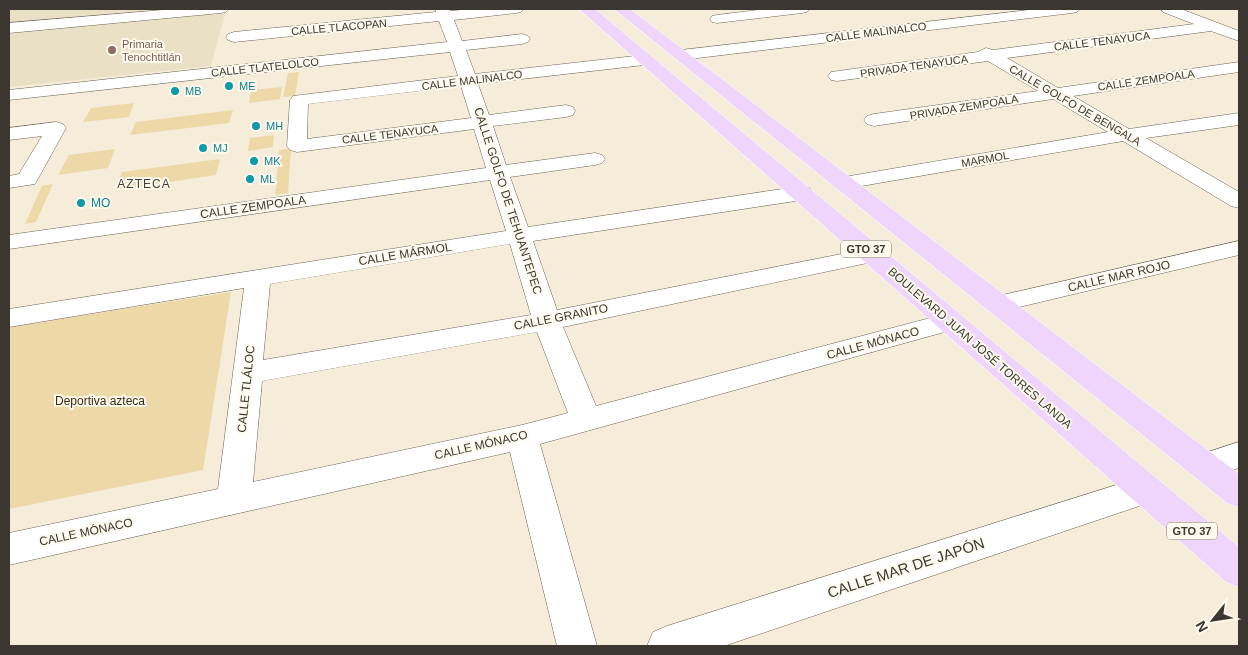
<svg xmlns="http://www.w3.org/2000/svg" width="1248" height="655" font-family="Arial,sans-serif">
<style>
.built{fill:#eae0c6}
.green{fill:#edd8a8}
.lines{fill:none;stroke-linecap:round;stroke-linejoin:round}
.minor-casing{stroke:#696252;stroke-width:1}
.major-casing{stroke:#fff;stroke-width:1}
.minor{fill:#fff;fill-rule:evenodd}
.major{fill:#efd4fb;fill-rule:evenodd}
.education-dot{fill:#8d6e63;stroke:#fffaee;stroke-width:2}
.culture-dot{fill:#0f9aa8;stroke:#fffaee;stroke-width:2}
.labels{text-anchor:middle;stroke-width:4;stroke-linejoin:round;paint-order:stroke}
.far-street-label{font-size:11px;fill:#3b3730;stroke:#fffaee}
.far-education-label{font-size:11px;fill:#785e54;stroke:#fffaee;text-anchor:start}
.far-culture-label{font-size:11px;fill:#0d838f;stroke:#fffaee;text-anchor:start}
.shield{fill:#fffaee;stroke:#767269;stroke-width:1}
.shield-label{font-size:11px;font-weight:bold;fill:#3b3730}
.far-quarter-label{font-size:12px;letter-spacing:1px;fill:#484132;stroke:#fffaee}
.street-label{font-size:12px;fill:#3b3730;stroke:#fffaee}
.culture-label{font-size:12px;fill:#0d838f;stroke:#fffaee;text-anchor:start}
.park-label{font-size:12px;fill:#382d10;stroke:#fffaee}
.near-street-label{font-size:15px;fill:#3b3730;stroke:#fffaee}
</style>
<rect width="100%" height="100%" fill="#f5ecd9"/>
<path class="built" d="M9 9H164L9 22Z
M225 13 211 66 9 87V33Z"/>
<path class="green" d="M299 72 295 96 283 97 288 73Z
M282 87 280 99 249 103 251 90Z
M134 103 129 117 83 122 91 108Z
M233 110 229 123 130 135 136 122Z
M274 135 273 147 248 151 250 138Z
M291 148 288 193 275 195 279 150Z
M115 149 108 168 58 175 69 155Z
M220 159 216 175 116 190 122 172Z
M53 184 36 222 25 224 42 186Z
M231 292 203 470 9 509V327Z"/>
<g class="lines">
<defs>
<path id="minor" d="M175 9H228L226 12 221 13 9 33V23Z
M435 9H449L450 11 474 9H523L521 12 516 13 454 20 462 41 522 34 528 36 530 39 528 42 522 44 466 50 475 74 644 55 650 56 652 60 650 64 644 65 478 84 489 115 566 105 573 107 575 111 573 115 566 117 493 126 506 165 595 153 602 155 605 159 602 163 595 165 510 177 528 227 802 186 810 188 813 193 810 198 802 200 533 241 557 310 872 248 881 250 884 255 881 260 872 262 563 327 596 406 949 313 959 316 963 322 959 328 540 444 597 646H557L510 452 9 565V533L218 489 244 288 9 327V309L506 231 490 180 9 249V235L486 168 474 129 297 152 290 150 287 146 290 100 293 96 458 76 450 52 9 100V90L447 42 439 21 234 42 228 40 226 37 228 34 234 32 436 12ZM461 86 471 118 307 139 308 104ZM510 244 531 315 263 360 270 284ZM537 332 568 413 522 425 253 482 262 381Z
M767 9H809L807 12 802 13 717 23 712 22 710 19 712 16 717 15Z
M1037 9H1079L1077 12 1072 13 681 60 675 58 673 55 675 52 681 50Z
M1161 9H1181L1239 31V41L1211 31 1007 58 1058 88 1239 62V72L1073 96 1129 129 1239 113V125L1146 138 1239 192V208L1231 206 1123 141 844 189 836 188 833 183 836 178 844 177 1108 132 1053 99 874 126 867 124 864 120 867 116 874 114 1038 91 988 61 837 81 831 80 828 76 831 72 978 52 986 48 993 50 1194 24 1163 12Z
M56 122 63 124 66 128 35 184 9 188V176L19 174 42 136 9 140V128Z
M1239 241V255L998 312 989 310 985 304 989 298 998 296Z
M1239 442V468L1205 479 1193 475 1188 466 1193 457Z
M1145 476 1157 480 1162 490 1157 500 724 646H647L653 632 667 626Z"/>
<path id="major" d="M579 9H595L1239 547V587L1226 582Z
M614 9H630L1239 474V507L1227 503Z"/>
</defs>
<use href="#minor" class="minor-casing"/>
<use href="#major" class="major-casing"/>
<use href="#minor" class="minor"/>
<use href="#major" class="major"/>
</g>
<circle class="education-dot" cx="112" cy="50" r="5"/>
<g class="culture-dot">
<circle cx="229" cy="86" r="5"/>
<circle cx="175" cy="91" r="5"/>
<circle cx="256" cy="126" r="5"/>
<circle cx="203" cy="148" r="5"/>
<circle cx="254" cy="161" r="5"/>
<circle cx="250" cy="179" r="5"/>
<circle cx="81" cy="203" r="5"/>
</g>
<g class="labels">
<g class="far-street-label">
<text transform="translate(339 27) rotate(-5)" y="4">CALLE TLACOPAN</text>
<text transform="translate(876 32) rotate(-7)" y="4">CALLE MALINALCO</text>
<text transform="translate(1102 41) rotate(-7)" y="4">CALLE TENAYUCA</text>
<text transform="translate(914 66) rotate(-8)" y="4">PRIVADA TENAYUCA</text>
<text transform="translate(265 67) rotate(-6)" y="4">CALLE TLATELOLCO</text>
<text transform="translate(472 80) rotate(-7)" y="4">CALLE MALINALCO</text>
<text transform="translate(1146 80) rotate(-8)" y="4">CALLE ZEMPOALA</text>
<text transform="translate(1075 105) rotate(30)" y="4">CALLE GOLFO DE BENGALA</text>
<text transform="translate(964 107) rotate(-9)" y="4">PRIVADA ZEMPOALA</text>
<text transform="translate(390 134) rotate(-7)" y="4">CALLE TENAYUCA</text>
<text transform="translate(985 159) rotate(-10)" y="4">MARMOL</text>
</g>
<g class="far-education-label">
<text x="122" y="48">Primaria<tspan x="122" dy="13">Tenochtitlán</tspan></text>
</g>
<g class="far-culture-label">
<text x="239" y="90">ME</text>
<text x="185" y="95">MB</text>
<text x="266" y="130">MH</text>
<text x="213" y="152">MJ</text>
<text x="264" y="165">MK</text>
<text x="260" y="183">ML</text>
</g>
<g class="shield">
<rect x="841" y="240.5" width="50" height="17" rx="4"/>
<rect x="1167" y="522.5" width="50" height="17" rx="4"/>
</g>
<g class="shield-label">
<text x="866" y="253">GTO 37</text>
<text x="1192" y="535">GTO 37</text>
</g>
<g class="far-quarter-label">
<text x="144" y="188">AZTECA</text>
</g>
<g class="street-label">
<text transform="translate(508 201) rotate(72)" y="4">CALLE GOLFO DE TEHUANTEPEC</text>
<text transform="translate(253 207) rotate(-8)" y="4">CALLE ZEMPOALA</text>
<text transform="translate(405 254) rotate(-9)" y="4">CALLE MÁRMOL</text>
<text transform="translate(1119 276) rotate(-13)" y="4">CALLE MAR ROJO</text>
<text transform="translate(561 317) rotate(-11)" y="4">CALLE GRANITO</text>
<text transform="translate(873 343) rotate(-15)" y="4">CALLE MÓNACO</text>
<text transform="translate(980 348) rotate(41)" y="4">BOULEVARD JUAN JOSÉ TORRES LANDA</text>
<text transform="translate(246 389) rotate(-84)" y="4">CALLE TLÁLOC</text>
<text transform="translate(481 445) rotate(-13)" y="4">CALLE MÓNACO</text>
<text transform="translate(86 532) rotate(-12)" y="4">CALLE MÓNACO</text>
</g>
<g class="culture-label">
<text x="91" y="207">MO</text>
</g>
<g class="park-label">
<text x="100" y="405">Deportiva azteca</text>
</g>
<g class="near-street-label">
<text transform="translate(906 568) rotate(-18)" y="5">CALLE MAR DE JAPÓN</text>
</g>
</g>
<rect width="1248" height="655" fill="none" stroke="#3b3730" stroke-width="20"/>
<g transform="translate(1213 620) rotate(240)" stroke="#fffaee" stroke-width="4" paint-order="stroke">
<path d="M0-4L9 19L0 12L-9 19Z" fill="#3b3730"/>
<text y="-8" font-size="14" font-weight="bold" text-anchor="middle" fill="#3b3730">N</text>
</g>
</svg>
